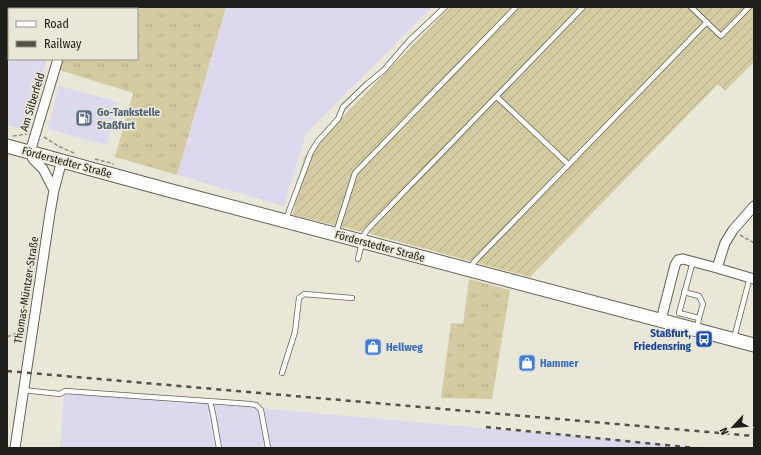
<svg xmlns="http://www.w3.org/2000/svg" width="761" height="455" font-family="'Fira Sans Condensed',sans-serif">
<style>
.industrial{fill:#dcd9ef}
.grass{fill:url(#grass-tufts)}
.garden{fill:url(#garden-furrows)}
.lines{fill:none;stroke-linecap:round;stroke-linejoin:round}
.lane-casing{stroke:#646254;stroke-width:6}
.street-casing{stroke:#646254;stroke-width:11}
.secondary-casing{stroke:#646254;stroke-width:15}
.path{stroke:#919084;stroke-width:1.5;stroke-dasharray:4 2;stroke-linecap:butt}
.lane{stroke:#fff;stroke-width:4.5}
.street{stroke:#fff;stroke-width:9}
.secondary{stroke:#fff;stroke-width:13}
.rail{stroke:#535249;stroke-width:2.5;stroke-dasharray:5 5;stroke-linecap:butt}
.labels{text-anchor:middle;stroke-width:3.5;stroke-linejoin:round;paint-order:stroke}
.street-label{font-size:11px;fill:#1f1e18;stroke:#e9e7d7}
.service-label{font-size:11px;font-weight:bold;fill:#4e5e75;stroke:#e9e7d7;text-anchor:start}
.transit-label{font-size:11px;font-weight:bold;fill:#164399;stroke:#e9e7d7;text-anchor:end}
.shop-label{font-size:11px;font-weight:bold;fill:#366cbe;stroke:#e9e7d7;text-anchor:start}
</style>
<defs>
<pattern id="grass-tufts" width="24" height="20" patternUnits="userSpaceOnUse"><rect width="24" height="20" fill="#d4cca1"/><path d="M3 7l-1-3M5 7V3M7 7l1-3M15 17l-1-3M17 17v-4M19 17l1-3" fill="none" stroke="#b6af8a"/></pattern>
<pattern id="garden-furrows" width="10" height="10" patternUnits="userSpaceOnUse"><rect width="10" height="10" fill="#d4cca1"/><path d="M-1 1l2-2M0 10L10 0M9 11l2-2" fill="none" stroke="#b6af8a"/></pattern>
</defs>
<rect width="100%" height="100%" fill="#e9e7d7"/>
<path class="industrial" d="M7 7H64L63 9H9V59H47L24 130 7 125Z
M226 7H432L306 133 284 206 177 175Z
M59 86 118 102 107 145 48 129Z
M64 391 709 448H60Z"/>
<path class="grass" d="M78 7H226L177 175 115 157 133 93 59 70 62 59H137V9H77Z
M469 279 510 290 492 399 441 398 451 323 463 324Z"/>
<path class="garden" d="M450 7H754V62L725 91 718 84 530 277 370 234 369 230 365 229 362 232 293 215 304 157Z"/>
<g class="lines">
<defs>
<path id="lane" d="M691 7 721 36 749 7
M497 97 568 164
M286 219 311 152 318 141 338 119 343 107 367 84 384 70 409 41 445 7
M336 233 355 173 516 7
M358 259 364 235 367 230 583 7
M693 261 679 313 699 318 697 328
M471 268 474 262 707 22
M684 292 699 296 703 304 699 318
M734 338 750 277
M282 373 295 332 299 298 304 294 352 298
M23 390 60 394 65 391 250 404 256 405 261 410 268 448
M210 401 213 414 219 448"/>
<path id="street" d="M73 9V7
M54 190 43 169 33 159 30 152 58 59
M717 268 754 279
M661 320 675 265 678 260 683 259 717 268 725 243 733 230 754 206
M15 448 50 213 54 190 62 160"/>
<path id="secondary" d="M7 146 168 190 754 345"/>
</defs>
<use href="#lane" class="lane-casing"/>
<use href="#street" class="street-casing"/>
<use href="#secondary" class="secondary-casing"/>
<path class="path" d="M13 136 27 134
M44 137 58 146 76 154
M95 159 114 164
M740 235 754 243
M7 337 24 330"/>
<use href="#lane" class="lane"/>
<use href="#street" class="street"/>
<use href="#secondary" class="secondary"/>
<path class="rail" d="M7 371 754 436
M486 427 694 448"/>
</g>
<defs>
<symbol id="fuel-square" viewBox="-11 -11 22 22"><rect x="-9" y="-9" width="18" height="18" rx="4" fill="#5c6f8a" stroke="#e9e7d7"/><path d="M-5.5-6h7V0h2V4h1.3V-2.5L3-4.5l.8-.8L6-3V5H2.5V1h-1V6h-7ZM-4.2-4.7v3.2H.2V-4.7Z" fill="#fff"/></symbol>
<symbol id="bus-square" viewBox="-11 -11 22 22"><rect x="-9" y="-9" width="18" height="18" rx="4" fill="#1a4fb4" stroke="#e9e7d7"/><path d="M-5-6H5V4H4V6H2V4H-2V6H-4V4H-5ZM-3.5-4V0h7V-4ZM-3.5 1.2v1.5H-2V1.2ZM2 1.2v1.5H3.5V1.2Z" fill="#fff"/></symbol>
<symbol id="shop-square" viewBox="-11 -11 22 22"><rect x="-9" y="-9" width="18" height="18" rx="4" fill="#3f7fe0" stroke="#e9e7d7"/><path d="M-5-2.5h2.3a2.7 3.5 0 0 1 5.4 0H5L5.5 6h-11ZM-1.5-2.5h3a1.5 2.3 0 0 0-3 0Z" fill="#fff"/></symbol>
</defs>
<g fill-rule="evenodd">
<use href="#fuel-square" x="74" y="108" width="20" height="20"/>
<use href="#bus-square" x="694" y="329" width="20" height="20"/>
<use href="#shop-square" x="363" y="337" width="20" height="20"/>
<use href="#shop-square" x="517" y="353" width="20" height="20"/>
</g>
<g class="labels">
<g class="street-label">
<text transform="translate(32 102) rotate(-73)" y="4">Am Silberfeld</text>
<text transform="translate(67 162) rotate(15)" y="4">Förderstedter Straße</text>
<text transform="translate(380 246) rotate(15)" y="4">Förderstedter Straße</text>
<text transform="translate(26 290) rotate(-81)" y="4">Thomas-Müntzer-Straße</text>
</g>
<g class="service-label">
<text x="97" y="116">Go-Tankstelle<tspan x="97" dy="13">Staßfurt</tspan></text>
</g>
<g class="transit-label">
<text x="691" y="337">Staßfurt,<tspan x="691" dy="13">Friedensring</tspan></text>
</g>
<g class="shop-label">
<text x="386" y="351">Hellweg</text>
<text x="540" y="367">Hammer</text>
</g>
</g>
<rect width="761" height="455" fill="none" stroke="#1f1e18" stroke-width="16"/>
<rect x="8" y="8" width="130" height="52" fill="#e9e7d7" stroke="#98978b"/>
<rect x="16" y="21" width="20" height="6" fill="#ffffff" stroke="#98978b"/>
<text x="44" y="28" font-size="12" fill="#1f1e18">Road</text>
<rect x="16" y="41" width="20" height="6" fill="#535249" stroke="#98978b"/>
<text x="44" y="48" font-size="12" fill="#1f1e18">Railway</text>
<g transform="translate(733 427) rotate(244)" stroke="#e9e7d7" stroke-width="3" paint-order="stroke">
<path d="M0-3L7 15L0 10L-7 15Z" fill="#1f1e18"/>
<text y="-6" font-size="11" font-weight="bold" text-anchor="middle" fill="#1f1e18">N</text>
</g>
</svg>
